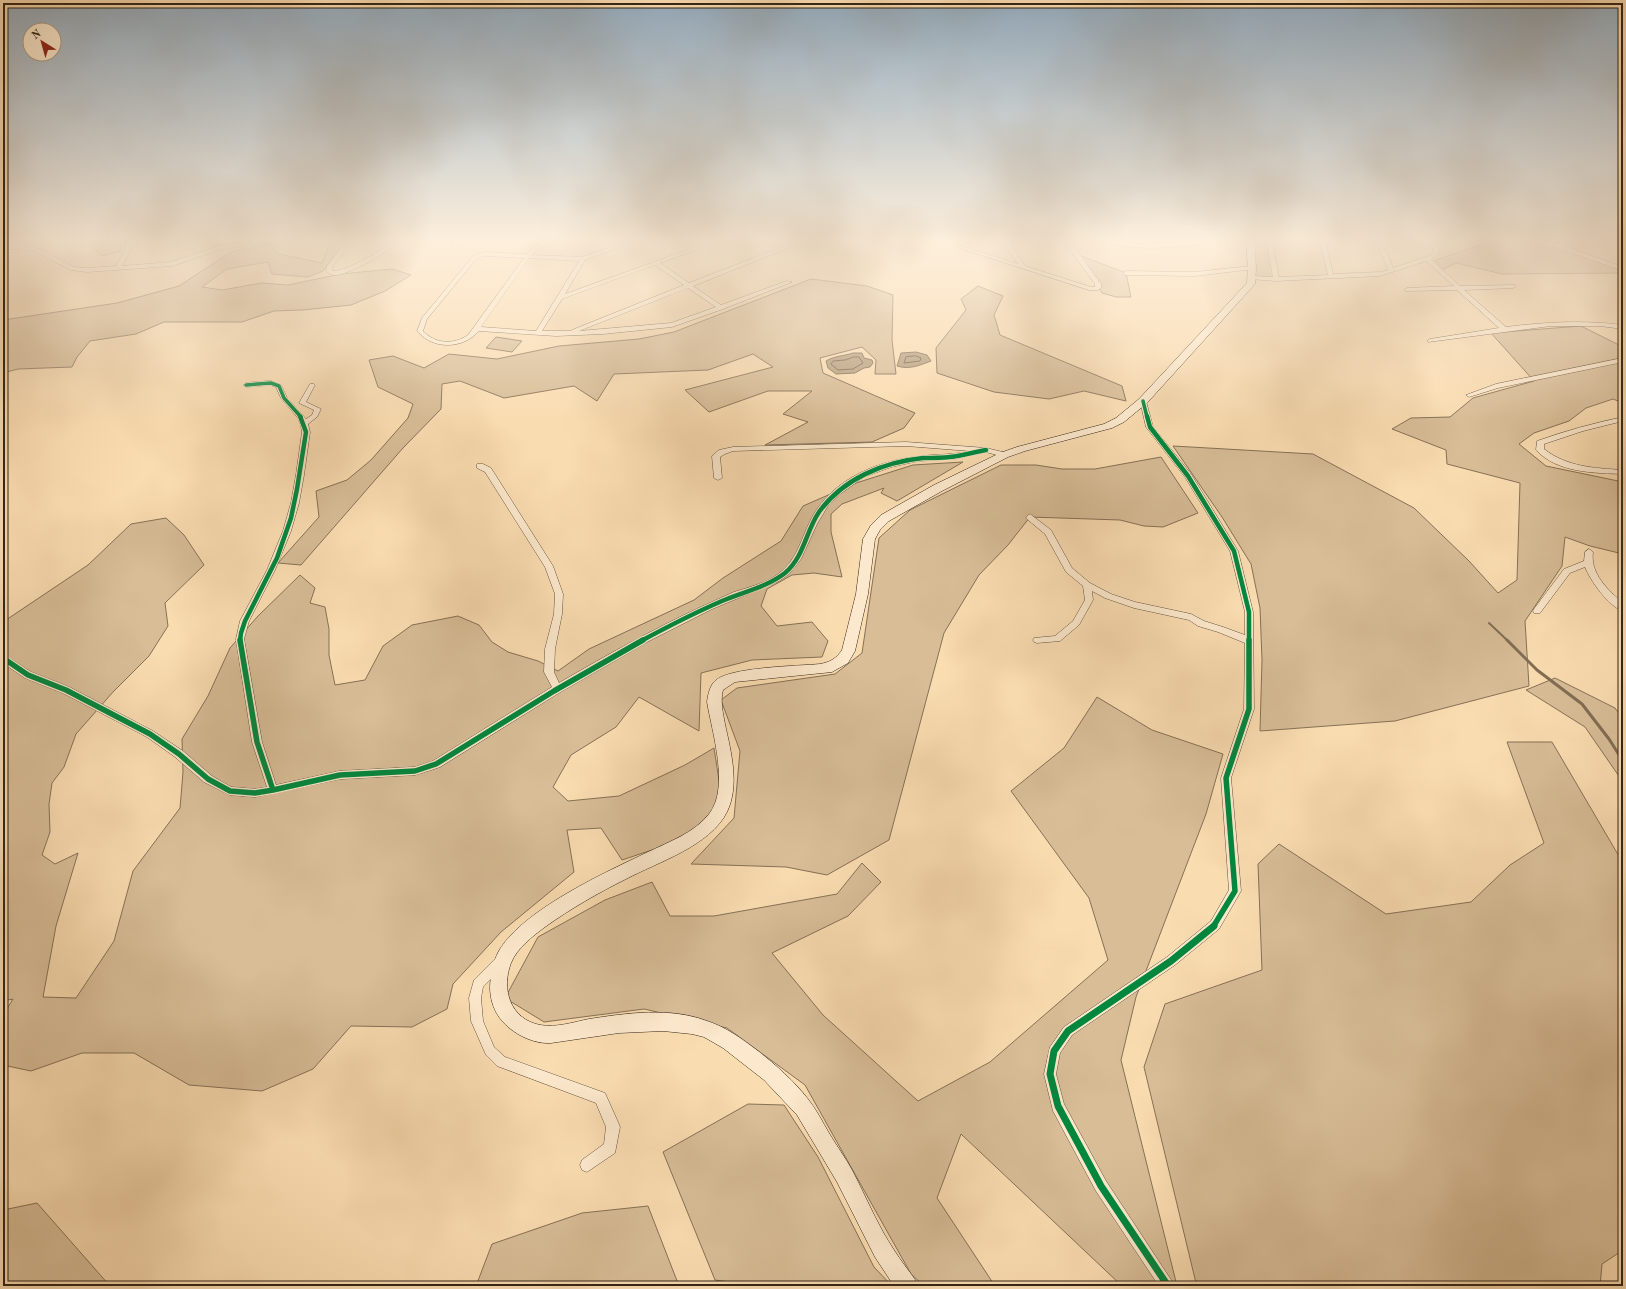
<svg xmlns="http://www.w3.org/2000/svg" width="1626" height="1289" font-family="'Old Standard TT',serif">
<style>
.green{fill:#d8bd97;stroke:#867157}
.water{fill:#b69e7d;stroke:#826e54}
.lines{fill:none;stroke-linecap:round;stroke-linejoin:round}
.shore{stroke:#74624a;stroke-width:1}
.stream-far1{stroke:#826e54;stroke-width:2}
.stream{stroke:#826e54;stroke-width:3}
.street-casing{stroke:#65533e;stroke-width:1}
.secondary-casing{stroke:#332517;stroke-width:1}
.street{fill:#fce8cc;fill-rule:evenodd}
.secondary{fill:#fce8cc;fill-rule:evenodd}
.cycleway-far3-casing{stroke:#fce8cc;stroke-width:5}
.cycleway-far2-casing{stroke:#fce8cc;stroke-width:6}
.cycleway-far1-casing{stroke:#fce8cc;stroke-width:8}
.cycleway-casing{stroke:#fce8cc;stroke-width:10}
.cycleway-far3{stroke:#00873e;stroke-width:3.5}
.cycleway-far2{stroke:#00873e;stroke-width:4.5}
.cycleway-far1{stroke:#00873e;stroke-width:5.5}
.cycleway{stroke:#00873e;stroke-width:7}
</style>
<rect width="100%" height="100%" fill="#fadcb1"/>
<filter id="stains"><feTurbulence type="fractalNoise" baseFrequency=".005" numOctaves="4"/><feColorMatrix values="0 0 0 0 .2 0 0 0 0 .09 0 0 0 0 .02 0 0 0 .5 -.17"/></filter>
<radialGradient id="worn" r=".72"><stop offset=".6" stop-color="#630" stop-opacity="0"/><stop offset="1" stop-color="#630" stop-opacity=".3"/></radialGradient>
<path class="green" d="M91 240H121V251L102 256 95 249Z
M328 240H347L323 271 308 277 272 274 268 262 227 269 202 287 222 290 262 283 288 285 341 274 392 269 411 275 385 291 351 305 303 310 274 311 242 322H164L136 334 90 341 77 357 72 367 18 369 3 373V320L117 303 179 286 231 252 270 244 279 254 322 263 328 248Z
M1251 240H1268L1274 278 1254 277Z
M1492 241 1549 245 1568 249 1608 264 1623 273 1502 274 1456 263 1442 270 1433 261Z
M1076 254 1126 273 1131 297H1116L1102 293Z
M811 279 867 286 893 295 892 340 896 374H875L876 360 862 347 820 358 823 373 915 413 904 428 872 442 765 445 808 422 783 414 812 391H768L709 412 685 390 773 367 753 354 708 370 614 374 597 401 574 386 504 398 460 381 442 384 441 409 403 448 301 565 278 563 319 517 316 491 347 480 371 460 408 418 413 404 378 387 369 360 393 356 424 368 449 354 497 359 559 346 639 339 674 332Z
M978 286 1003 296 994 315 1000 335 1122 386 1126 401 1084 391 1049 399 994 392 937 373 936 348 966 310 961 299Z
M1581 326 1623 347V403L1613 399 1586 408 1569 421 1534 433 1519 444 1546 466 1623 482V554L1590 546 1565 537 1562 566 1525 621 1529 686 1395 721 1260 731 1262 660 1260 608 1251 564 1222 517 1173 446 1313 454 1414 508 1469 561 1498 593 1517 580 1520 483 1447 464 1446 450 1392 429 1411 418 1450 417 1473 398 1534 381 1491 333Z
M496 337 522 341 512 352 486 348Z
M1161 457 1198 513 1163 527 1144 526 1120 520 1030 517 1008 545 979 575 944 633 889 840 827 875 786 867 691 864 734 818 740 751 721 700 737 688 835 674 862 653 879 538 910 510 1001 465H1036L1062 469H1095Z
M963 462 897 501 881 493 884 488 842 504 831 514V532L842 577 814 573 792 575 767 589 761 606 777 626 812 622 828 641 822 657 752 660 701 673 699 731 639 697 616 727 571 755 553 787 568 801 619 796 685 765 714 748 720 787 712 821 655 849 622 860 601 828 567 830 574 872 501 932 453 984 447 1009 412 1027 351 1026 313 1069 262 1091 189 1085 134 1053H82L31 1071 3 1065V1015L13 999 3 1001V622L88 565 131 524 166 518 184 535 204 565 165 603 168 626 149 656 113 692 76 734 64 767 52 783 49 804 50 832 42 855 55 864 78 853 56 926 43 997 76 998 114 941 133 871 180 808 183 772 182 739 208 696 230 648 258 616 300 575 315 588 310 603 325 607 329 629V655L335 685 365 680 383 646 412 625 458 616 479 625 492 642 508 652 538 661 558 671 589 649 694 600 723 578 781 541 803 506 856 483 913 465Z
M1555 678 1615 708 1623 719V782L1585 727 1526 690Z
M1097 697 1152 730 1223 754 1206 814 1136 997 1121 1060 1177 1286H1122L961 1134 937 1198 995 1286H924L911 1274 805 1085 727 1028 644 1009 544 1022 505 998 538 937 605 900 652 882 670 916H714L837 894 862 863 881 882 848 916 772 953 823 1015 918 1101 990 1062 1108 960 1089 898 1011 791 1064 748Z
M1507 742H1552L1623 863V1250L1602 1264 1600 1286H1210L1196 1283 1144 1067 1165 1004 1262 970 1258 864 1279 844 1386 914 1471 902 1510 865 1544 843Z
M748 1104 784 1105 818 1157 874 1267 892 1286H759L715 1280 663 1152Z
M37 1203 110 1286H3V1210Z
M648 1206 679 1286H476L492 1244 582 1213Z"/>
<path class="water" d="M916 352 927 355 931 361C920 365 910 370 897 366L901 353Z
M853 353H862L864 358 872 360 873 363 870 367 864 368 855 373 836 374 828 368 826 361C834 356 844 356 853 353Z"/>
<g class="lines">
<path class="shore" d="M916 356 921 358 920 361 904 363 906 357Z
M854 357H859L863 363 853 369 838 370 831 364 833 361 845 360Z"/>
<path class="stream-far1" d="M1489 623 1508 641"/>
<path class="stream" d="M1507 640 1537 670 1582 704 1609 739 1623 761"/>
<defs>
<path id="street" d="M126 240H132L130 252 122 266 171 262 218 246 258 240H270L267 242 219 250 172 266 87 272 71 270 32 250 3 249V245L35 247 74 267 87 268 116 266 124 252Z
M347 240H353L333 266 332 270 333 271C345 271 369 257 379 251 386 246 392 239 401 240 390 251 355 271 341 274 335 276 330 275 326 271L327 266Z
M454 240H460L457 248 454 250 451 248Z
M547 240H554L539 248 532 255 582 257 632 240H640L585 260 565 294 715 240H723L660 263 689 283 782 247 785 244 786 240H792L791 245 786 249 693 286 721 305 787 281 792 282 723 309 672 327 603 334 556 336 479 331C463 349 434 350 418 332L417 331 422 318 473 256 484 252 526 254 535 246ZM484 256 524 258 468 335C454 345 435 344 423 331L427 319 477 258ZM529 258 579 261 536 331 481 327ZM655 265 684 285 572 330 571 331H542L562 299ZM688 288 716 307 671 323 579 331Z
M935 240H943L1018 264 1002 240H1008L1025 266 1091 287H1095V284L1063 240H1069L1101 284V288L1098 290H1089Z
M1096 240 1146 244 1227 240 1224 242C1187 246 1148 252 1111 244 1106 243 1100 243 1096 240Z
M1266 240H1272L1279 277 1328 275 1319 240H1325L1333 274 1380 272 1388 270 1376 240H1382L1393 268 1432 255 1434 251 1429 240H1435L1440 251 1436 257 1431 259 1460 286 1515 285V287L1513 288 1464 290 1506 327C1545 322 1583 320 1623 325V329L1600 326H1551L1428 342 1427 341 1430 339 1499 328 1457 290 1405 291 1404 290 1407 288 1454 286 1426 261 1380 276 1276 281 1250 279 1249 278 1252 276 1273 277Z
M1497 240H1516L1556 243 1623 267V271L1555 247 1500 242Z
M1609 240H1617L1623 242V246Z
M1252 266 1255 268 1254 269 1195 276 1126 275 1123 273 1126 271 1195 272Z
M1623 358V362L1498 388 1469 397 1466 395 1496 384Z
M271 381 281 385 287 398 306 419 312 415 314 410 299 403 310 384H314L315 385 306 402 321 409 317 417 308 424 310 432 304 475 299 503 291 531 275 570 249 621 244 639 262 742 276 785 340 771 415 767 433 761 552 687 544 672 545 649 554 614 555 594 545 567 485 472 477 468V464H483L491 468 553 566 563 594 562 614 555 649 554 672 559 683C605 656 652 630 701 607 712 602 723 597 734 592 747 588 762 584 774 577 799 561 800 538 814 514 836 477 881 460 922 456 939 454 954 455 970 451L906 446 733 451 725 454 720 457 722 478 718 480 714 478 712 456 719 450 733 447 906 442 986 448 1007 453 1008 455 1004 457 986 452 954 459 918 461 891 467 864 477 840 494 829 504 817 524 801 559 789 574 779 581 712 609 647 642 557 694 440 767 415 775 340 779 255 797 230 795 204 782 175 757 147 737 63 693 25 678 3 663V654L31 672 69 687 153 731 183 751 212 776 231 787 255 789 267 787 252 742 236 639 240 621 267 570 283 531 291 503 296 475 302 432 301 426 298 418 281 398 276 387 270 385 246 387 243 385 246 383Z
M1143 399 1146 401 1153 427 1191 474 1238 551 1253 612 1254 709 1231 778 1241 891 1219 929 1175 965 1072 1035 1060 1053 1056 1074 1064 1104 1106 1181 1175 1286H1159L1096 1191 1053 1111 1044 1074 1050 1047 1064 1027 1167 957 1211 921 1229 890 1221 778 1244 709 1245 643 1218 632 1198 626 1189 620 1134 608 1105 598 1092 591 1093 600 1079 625 1060 641 1037 643 1034 642 1033 640 1034 638 1055 636 1073 621 1085 600 1083 586 1066 572 1045 534 1027 519 1026 517 1030 514 1051 530 1072 568 1090 583 1111 594 1135 602 1191 614 1204 621 1223 627 1245 635V612L1230 551 1185 477 1146 427 1140 401Z
M1623 417V421L1583 431 1544 444V449C1567 467 1594 468 1623 470V474C1595 473 1557 473 1536 450L1537 441C1565 431 1594 423 1623 417Z
M1589 549 1593 552C1590 574 1608 590 1623 603V611C1609 607 1590 580 1585 567L1570 573 1540 613H1534L1533 611 1534 609 1564 569 1584 561 1585 552Z
M500 956 504 958 506 962 504 966 483 987 481 998 483 1021 494 1047 505 1057 605 1093 618 1122 620 1127 615 1153 587 1172 582 1170 580 1165 582 1160 604 1144 606 1127 596 1103 497 1066 486 1055 471 1021 469 998 474 980 496 958Z"/>
<path id="secondary" d="M1246 240H1254L1256 268 1255 284 1147 403 1124 422 1112 428 1025 451 1008 457 942 491 889 521 880 530 875 539 868 594 855 651 848 663 832 672 735 682 723 690C720 702 723 713 725 724 731 752 740 785 727 812 710 846 658 862 626 879 598 893 570 909 545 927 533 936 517 948 511 963 501 989 510 1019 540 1025 556 1028 574 1022 589 1019 627 1013 670 1007 707 1021 726 1027 742 1039 758 1051 776 1065 794 1081 808 1099 816 1109 822 1121 829 1133 836 1145 845 1157 852 1170 863 1191 872 1212 883 1232 890 1244 897 1255 905 1266 910 1273 915 1278 918 1286H894L875 1257 837 1182 797 1115 764 1080 723 1048 704 1037 692 1034 663 1031 619 1033 551 1043C534 1044 515 1035 503 1022 492 1010 488 993 491 977 492 968 495 957 500 949 525 909 606 872 648 852 669 842 694 833 709 814 730 788 712 732 707 702 708 694 710 685 716 680 732 667 798 666 820 664 830 662 836 659 842 650L856 594 863 539 871 525 881 515 934 485 1000 453 1017 447 1104 424 1116 418 1139 399 1247 283 1248 268Z"/>
</defs>
<use href="#street" class="street-casing"/>
<use href="#secondary" class="secondary-casing"/>
<use href="#street" class="street"/>
<use href="#secondary" class="secondary"/>
<defs>
<path id="cycleway-far3" d="M246 385 271 383 279 386 284 398 301 417
M1143 401 1147 417"/>
<path id="cycleway-far2" d="M1147 416 1150 427 1188 476 1234 551 1249 612V641
M240 641 241 633 245 621 277 558 291 518 297 489 306 432 300 416
M641 641C667 627 694 613 722 601 743 592 767 587 785 573 804 557 806 531 819 512 843 479 883 462 923 458 932 458 941 458 950 457 962 456 974 452 986 450"/>
<path id="cycleway-far1" d="M3 658 28 675 66 690 150 734 179 754 208 779 230 791 255 793 273 790 257 742 240 640
M273 790 340 775 415 771 436 764 554 691 643 640
M1213 927 1235 891 1226 778 1249 709V640"/>
<path id="cycleway" d="M1168 1286 1101 1186 1058 1106 1050 1074 1054 1051 1068 1031 1171 961 1214 926"/>
</defs>
<use href="#cycleway-far3" class="cycleway-far3-casing"/>
<use href="#cycleway-far2" class="cycleway-far2-casing"/>
<use href="#cycleway-far1" class="cycleway-far1-casing"/>
<use href="#cycleway" class="cycleway-casing"/>
<use href="#cycleway-far3" class="cycleway-far3"/>
<use href="#cycleway-far2" class="cycleway-far2"/>
<use href="#cycleway-far1" class="cycleway-far1"/>
<use href="#cycleway" class="cycleway"/>
</g>
<linearGradient id="sky" x2="0" y2="1"><stop stop-color="#94abbd"/><stop offset="0.57" stop-color="#fdefdc"/><stop offset="1" stop-color="#fdefdc" stop-opacity="0"/></linearGradient>
<rect width="1626" height="420" fill="url(#sky)"/>
<rect width="1626" height="1289" fill="none" stroke="#fadcb1" stroke-width="16"/>
<rect x="4" y="4" width="1618" height="1281" fill="none" stroke="#332517" stroke-width="2"/>
<rect x="8" y="8" width="1610" height="1273" fill="none" stroke="#332517"/>
<g transform="translate(42 42) rotate(323)"><circle r="19" fill="#fce8cc" stroke="#ac9a84"/>
<path d="M0-3L7 15L0 10L-7 15Z" fill="#8f2418"/>
<text y="-6" font-size="11" font-weight="bold" text-anchor="middle" fill="#332517">N</text>
</g>
<rect width="100%" height="100%" filter="url(#stains)"/>
<rect width="100%" height="100%" fill="url(#worn)"/>
</svg>
